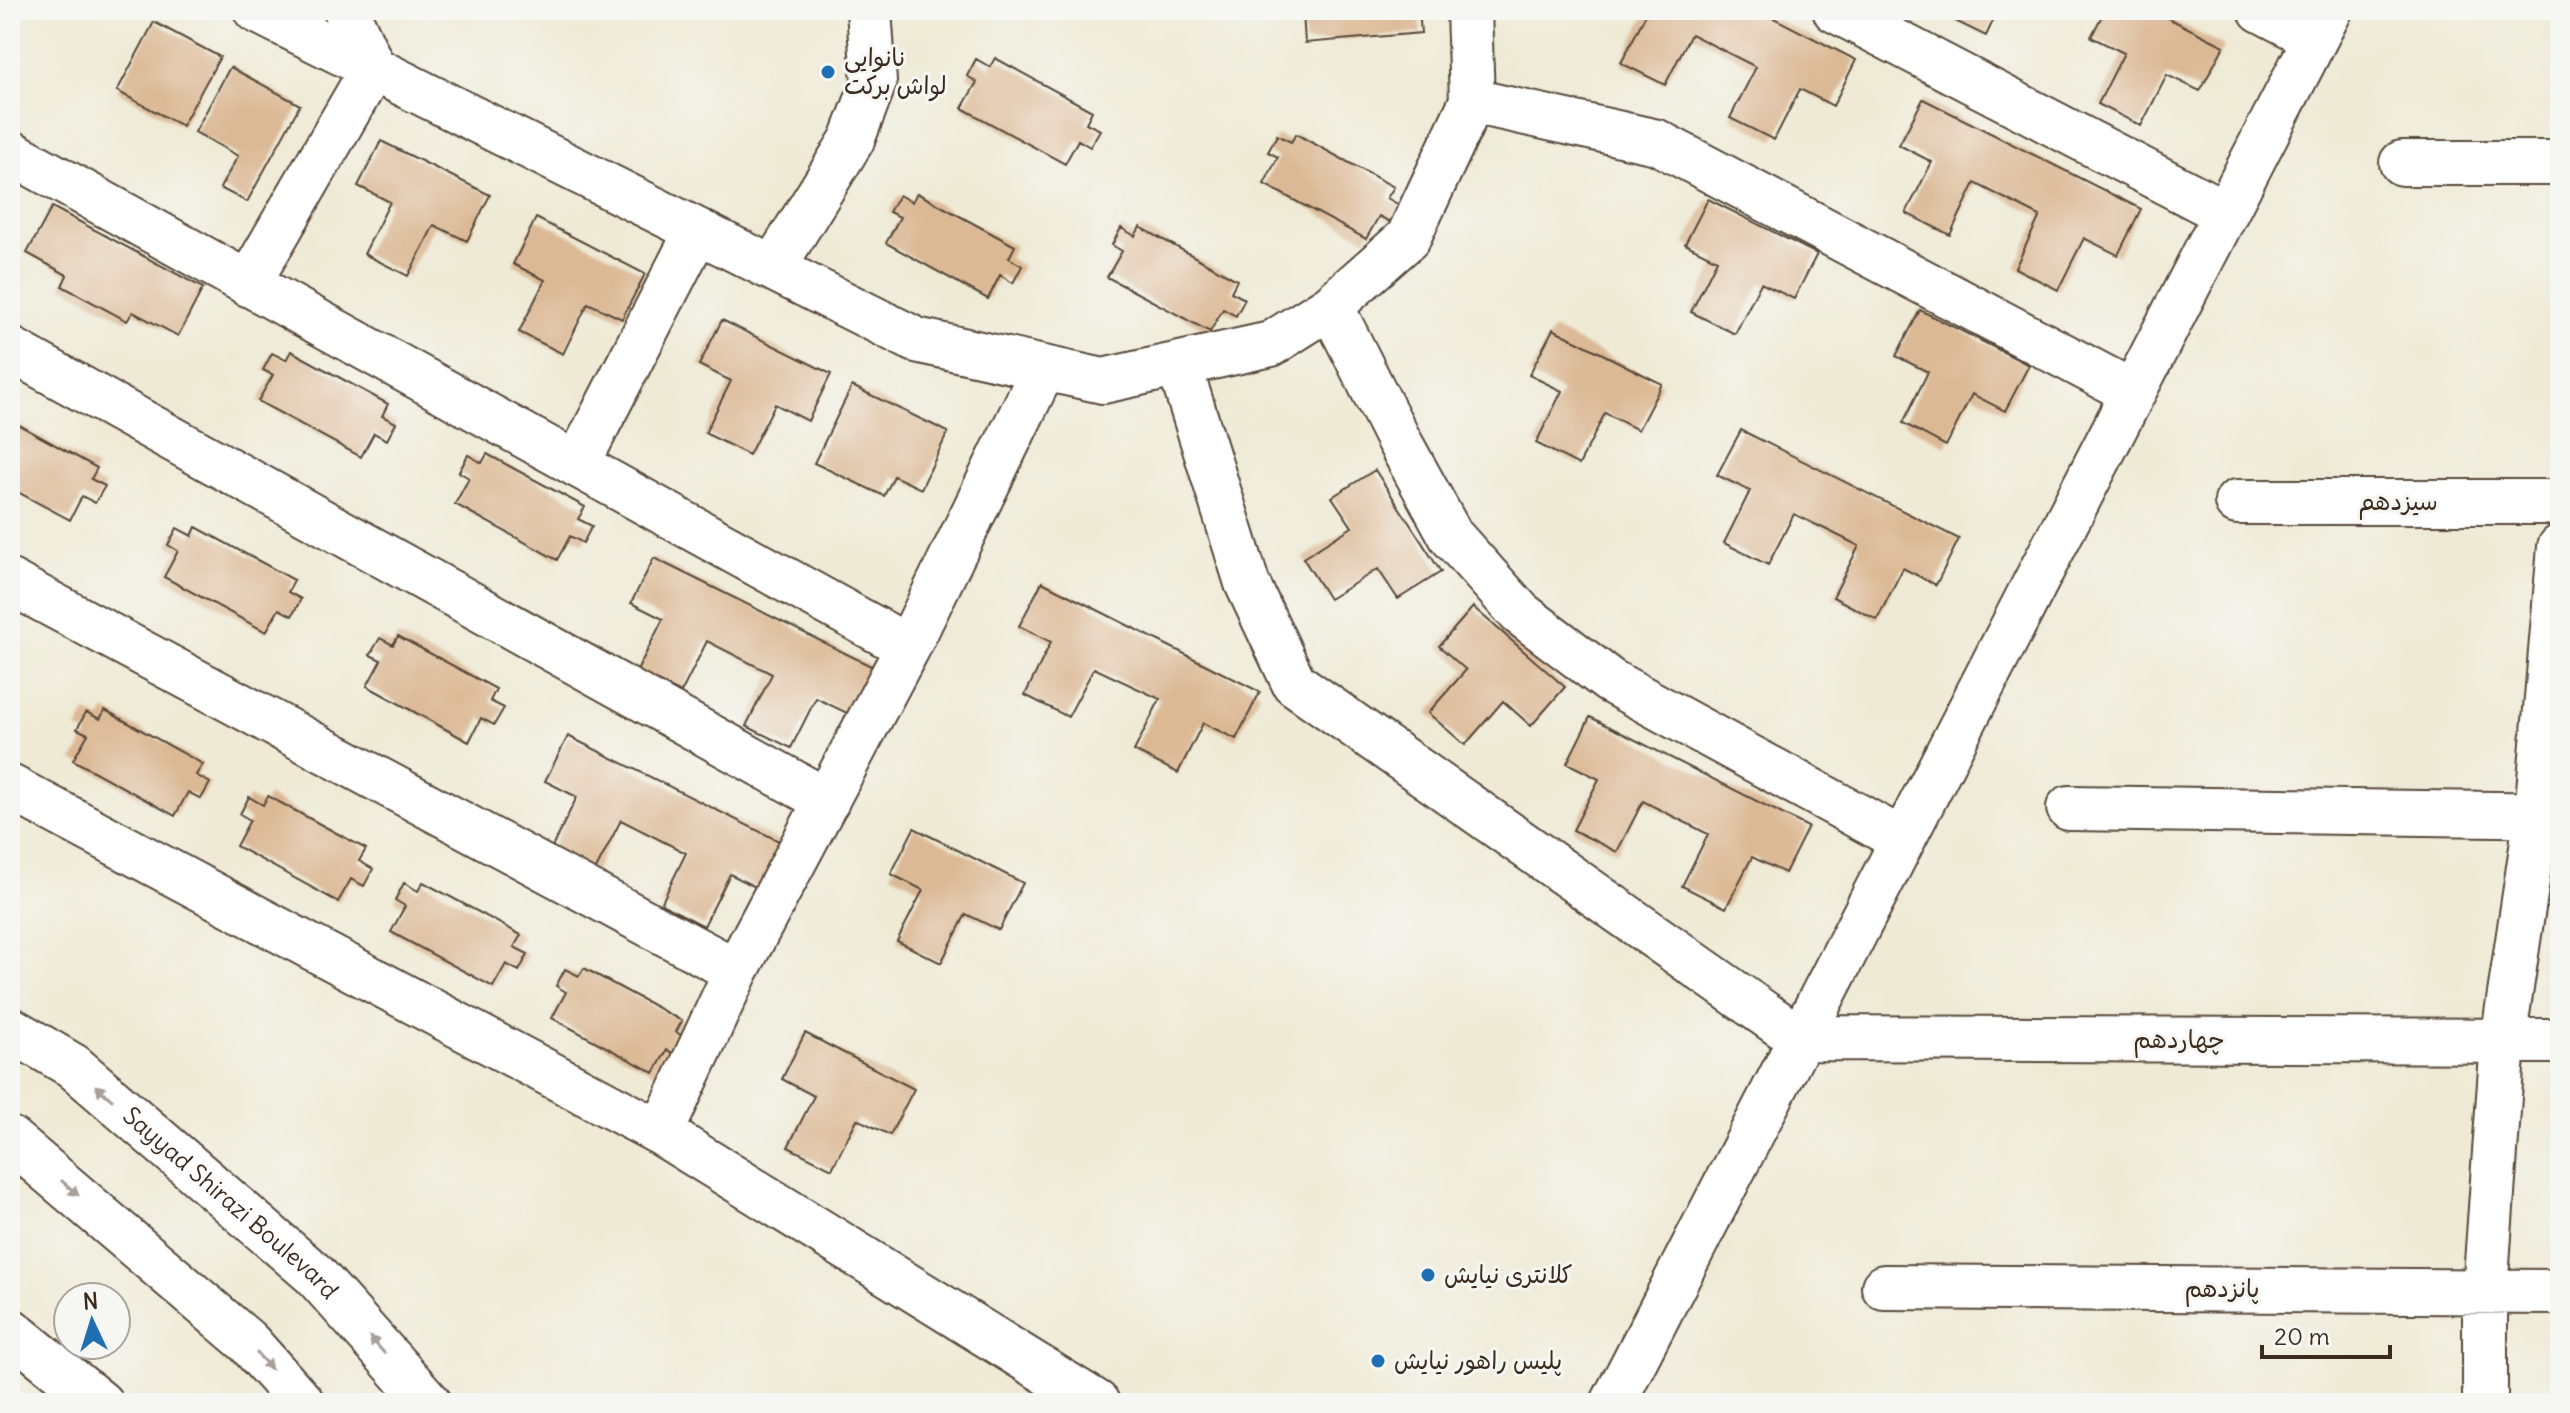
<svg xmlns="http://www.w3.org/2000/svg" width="2570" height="1413" font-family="Delius,'Playpen Sans Arabic',sans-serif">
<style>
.building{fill:#dcb995}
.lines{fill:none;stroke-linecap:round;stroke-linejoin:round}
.minor-casing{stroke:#564739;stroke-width:48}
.major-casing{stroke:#564739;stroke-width:48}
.minor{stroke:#fff;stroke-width:44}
.major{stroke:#fff;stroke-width:44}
.oneway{fill:#a79f9a}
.poi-dot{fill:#1f6fb2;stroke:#f6f6f2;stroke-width:3}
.labels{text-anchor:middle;stroke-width:6;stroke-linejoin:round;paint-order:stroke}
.poi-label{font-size:24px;fill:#3b2a1e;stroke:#f6f6f2;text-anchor:start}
.street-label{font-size:24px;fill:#3b2a1e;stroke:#f6f6f2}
</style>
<rect width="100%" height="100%" fill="#f6f6f2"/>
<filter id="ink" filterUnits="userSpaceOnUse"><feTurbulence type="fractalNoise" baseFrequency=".0125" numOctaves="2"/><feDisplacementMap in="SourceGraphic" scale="16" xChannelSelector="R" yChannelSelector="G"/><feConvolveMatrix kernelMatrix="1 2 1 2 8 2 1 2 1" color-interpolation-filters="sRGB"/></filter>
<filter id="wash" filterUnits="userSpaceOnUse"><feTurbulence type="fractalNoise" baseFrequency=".006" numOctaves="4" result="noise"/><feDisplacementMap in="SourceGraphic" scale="32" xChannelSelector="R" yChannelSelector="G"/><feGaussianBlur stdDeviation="1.8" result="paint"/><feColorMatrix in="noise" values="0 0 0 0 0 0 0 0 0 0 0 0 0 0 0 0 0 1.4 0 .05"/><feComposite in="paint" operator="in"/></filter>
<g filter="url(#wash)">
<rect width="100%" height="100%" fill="#eeead5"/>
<g id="blocks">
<path class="building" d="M1291 10H1419L1421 33 1305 43 1303 13 1291 14Z
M1648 10H1758L1856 60 1833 106 1800 89 1774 140 1730 118 1756 67 1691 34 1665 85 1621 63Z
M1943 10H1998L1986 36 1941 14Z
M2105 10H2152L2224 46 2200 91 2167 75 2141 126 2098 104 2124 53 2091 37Z
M154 22 220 57 182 126 117 91Z
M995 58 1092 111 1086 123 1100 130 1090 147 1078 140 1065 164 962 108 977 82 967 76 976 59 990 67Z
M230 67 300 105 247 202 220 188 238 156 195 132Z
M1923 99 2141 209 2118 255 2084 238 2058 290 2015 268 2040 216 2008 200 1975 183 1950 235 1906 213 1932 162 1899 145Z
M1296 134 1394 187 1387 198 1401 206 1392 223 1379 216 1366 239 1264 184 1278 157 1268 152 1277 135 1291 142Z
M381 141 490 195 467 241 434 225 408 276 364 254 390 202 358 186Z
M917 193 1015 246 1009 258 1022 266 1013 283 1000 275 988 299 886 243 900 217 889 212 899 195 912 202Z
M1708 199 1817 254 1794 299 1761 283 1735 334 1691 312 1717 260 1685 244Z
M52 207 203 288 178 336 133 312 127 321 62 286 67 275 27 253Z
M536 218 645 274 622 319 588 303 563 354 519 332 545 280 513 264Z
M1140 227 1237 280 1231 292 1245 299 1236 316 1223 309 1210 332 1107 277 1122 251 1112 245 1121 228 1135 236Z
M1920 310 2029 365 2005 411 1972 394 1946 446 1903 423 1928 372 1896 356Z
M722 320 831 374 808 421 775 404 749 455 705 433 731 381 699 365Z
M1553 329 1662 384 1638 430 1605 413 1579 465 1536 443 1562 391 1529 375Z
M291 351 388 404 382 416 396 423 387 440 374 433 361 457 258 401 273 375 263 370 272 353 286 360Z
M852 386 948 432 921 489 894 476 884 496 814 463Z
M10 420 97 468 91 479 105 486 95 503 82 496 70 520 10 488Z
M1741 430 1959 539 1936 585 1903 568 1877 620 1833 597 1859 546 1827 530 1794 514 1768 565 1724 543 1750 491 1717 475Z
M487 454 585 507 578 519 592 526 583 543 570 536 557 560 455 504 469 478 459 472 468 455 482 463Z
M1375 470 1441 572 1398 599 1378 569 1329 599 1303 558 1352 527 1332 497Z
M196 527 294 580 288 592 301 599 292 616 279 609 266 632 164 577 178 551 168 545 177 528 192 536Z
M654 558 873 667 849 714 816 698 791 748 746 726 772 674 707 641 681 693 637 671 663 619 631 603Z
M1042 582 1260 692 1236 739 1203 723 1178 773 1134 751 1160 699 1094 668 1068 717 1025 695 1051 642 1019 626Z
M1473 607 1565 687 1531 726 1503 701 1465 745 1428 713 1466 670 1439 646Z
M398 636 496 689 490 701 504 708 494 725 481 718 469 742 367 686 381 660 370 655 380 638 393 645Z
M105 710 203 764 196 775 210 783 201 799 188 792 175 816 73 760 88 734 77 729 86 712 100 719Z
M1590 717 1808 827 1785 873 1752 857 1726 908 1682 886 1708 834 1643 801 1617 852 1573 830 1599 779 1567 763Z
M568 736 787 845 763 891 730 874 704 926 661 904 686 853 621 820 595 871 551 849 577 797 545 781Z
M268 796 366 849 359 861 373 869 364 886 351 879 338 902 236 846 250 820 240 814 249 797 263 805Z
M914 828 1023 883 999 930 966 914 941 963 897 941 923 890 891 874Z
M423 882 521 935 514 947 528 954 519 971 506 964 493 987 391 932 405 906 395 900 404 883 418 891Z
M584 968 682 1021 676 1032 689 1040 680 1057 667 1050 654 1073 552 1018 566 992 556 986 565 969 579 976Z
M805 1033 914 1089 890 1135 857 1119 832 1169 788 1147 814 1096 782 1079Z"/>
</g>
</g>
<g filter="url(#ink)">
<use href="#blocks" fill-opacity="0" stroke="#564739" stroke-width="2"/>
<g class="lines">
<defs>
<path id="minor" d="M256 10 916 340 1103 381 1271 344 1331 306 1408 238 1472 101 1469 10
M1835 10 2225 213
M2261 10 2315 38
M1472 101 1657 142 2132 392
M10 152 908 647
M2402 163H2560
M773 268 852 140 874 82 869 10
M248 284 373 68 346 10
M1331 306 1398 439 1451 536 1520 613 1610 681 1902 840
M10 349 827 801
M1179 365 1247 583 1294 683 1799 1038 2560 1041
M577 465 697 231
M2237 502H2560
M10 582 736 971
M10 787 661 1133 1097 1403
M2069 808 2560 815
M661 1133 736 971 908 647 1044 368
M1884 1287 2560 1292
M10 1330 100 1403
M1613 1403 2330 10
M2485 1403V1291L2503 1041 2537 814 2560 547"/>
<g id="major">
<path id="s1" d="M10 1029 73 1066 315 1275 429 1403"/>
<path d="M10 1139 248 1342 302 1403"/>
</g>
</defs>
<use href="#minor" class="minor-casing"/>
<use href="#major" class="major-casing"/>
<use href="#minor" class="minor"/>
<use href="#major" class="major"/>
</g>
<defs><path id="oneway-solid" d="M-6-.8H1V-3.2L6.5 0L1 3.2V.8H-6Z" transform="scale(2)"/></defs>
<g class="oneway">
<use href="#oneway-solid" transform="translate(104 1093) rotate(-139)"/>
<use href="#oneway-solid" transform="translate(70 1188) rotate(41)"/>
<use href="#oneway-solid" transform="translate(377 1345) rotate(-132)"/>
<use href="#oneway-solid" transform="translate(264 1361) rotate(48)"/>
</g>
</g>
<g class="poi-dot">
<circle cx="828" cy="72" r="8"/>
<circle cx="1428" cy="1275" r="8"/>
<circle cx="1378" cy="1361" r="8"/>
</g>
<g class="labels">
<g class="poi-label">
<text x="844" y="66">نانوایی<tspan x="844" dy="28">لواش برکت</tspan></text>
<text x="1444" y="1283">کلانتری نیایش</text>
<text x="1394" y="1369">پلیس راهور نیایش</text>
</g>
<g class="street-label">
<text x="2398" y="510">سیزدهم</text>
<text x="2179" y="1048">چهاردهم</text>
<text dy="8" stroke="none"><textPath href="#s1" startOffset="282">Sayyad Shirazi Boulevard</textPath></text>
<text x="2222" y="1297">پانزدهم</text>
</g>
</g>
<rect width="2570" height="1413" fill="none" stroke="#f6f6f2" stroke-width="40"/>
<g transform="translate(92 1321) rotate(356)"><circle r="38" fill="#f6f6f2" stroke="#aba49d" stroke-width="2"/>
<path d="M0-6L14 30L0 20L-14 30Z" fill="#1f6fb2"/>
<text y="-12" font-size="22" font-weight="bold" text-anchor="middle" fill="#3b2a1e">N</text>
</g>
<path d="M2262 1345v12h128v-12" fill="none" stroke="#3b2a1e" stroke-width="4"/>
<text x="2274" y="1345" font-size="24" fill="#3b2a1e" stroke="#f6f6f2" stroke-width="6" paint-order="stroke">20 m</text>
</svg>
